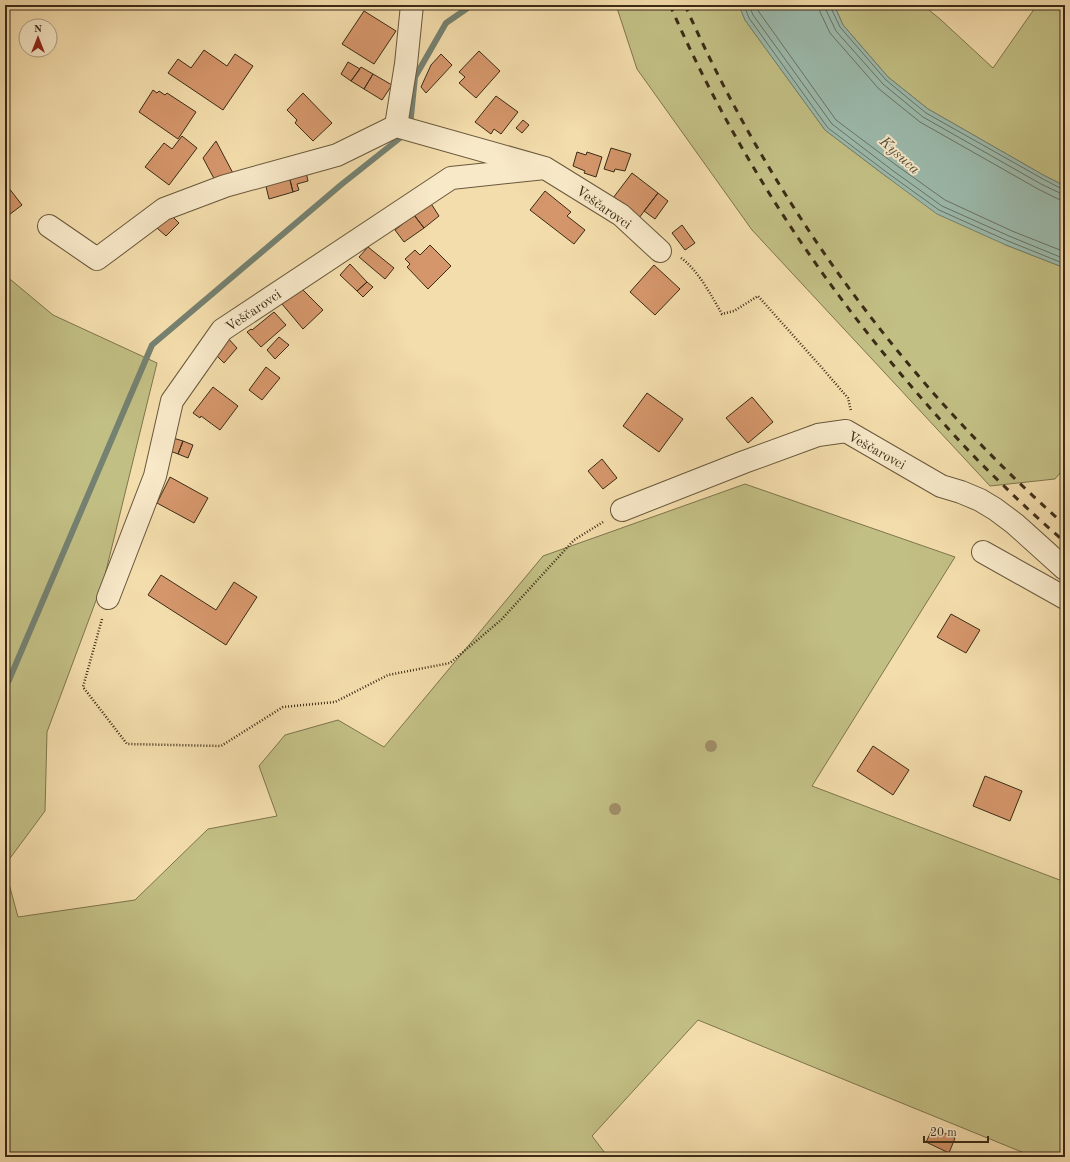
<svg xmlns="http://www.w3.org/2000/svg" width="1070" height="1162" font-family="'Old Standard TT',serif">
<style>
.green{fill:#c2bf84;stroke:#7e754d}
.water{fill:#9cbbae;stroke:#758171}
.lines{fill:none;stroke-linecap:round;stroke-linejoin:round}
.shore{stroke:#6c7362;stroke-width:1}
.stream{stroke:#758171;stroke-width:6}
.building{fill:#d5966b;stroke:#3b2b16}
.street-casing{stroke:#69583c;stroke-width:24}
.path{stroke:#3b2b16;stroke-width:2.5;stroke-dasharray:1 2;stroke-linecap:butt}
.street{stroke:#f8e9c9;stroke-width:22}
.rail{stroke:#3b2b16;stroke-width:3;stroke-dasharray:7 7;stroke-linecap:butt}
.tree{fill:#a18f69}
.labels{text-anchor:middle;stroke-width:4;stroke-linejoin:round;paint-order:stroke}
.street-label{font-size:14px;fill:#3b2b16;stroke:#f8e9c9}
.water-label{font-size:15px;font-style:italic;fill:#534f3c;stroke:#f8e9c9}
</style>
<rect width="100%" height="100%" fill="#f4ddac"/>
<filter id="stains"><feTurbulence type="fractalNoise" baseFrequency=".005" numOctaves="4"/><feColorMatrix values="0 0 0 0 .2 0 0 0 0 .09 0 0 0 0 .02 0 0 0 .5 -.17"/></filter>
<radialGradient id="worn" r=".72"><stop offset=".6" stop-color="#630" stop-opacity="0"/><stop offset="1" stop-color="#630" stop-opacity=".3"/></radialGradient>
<path class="green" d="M616 5H739L745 20 825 130 887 177 1006 245 1065 268V467L1055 479 990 486 752 230 637 69Z
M834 5H923L940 19 993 68 1037 5H1065V186L1045 176 928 109 888 77 843 25Z
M5 275 53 315 157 363 104 579 47 732 45 811 5 865Z
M745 484 955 557 812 786 1065 882V1157H1034L698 1020 592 1136 608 1157H5V869L18 917 135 900 208 829 277 816 259 766 285 735 338 720 384 747 543 556Z"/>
<path class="water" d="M739 5H834L843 25 888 77 928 109 1045 176 1065 186V268L1006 245 937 214 887 177 825 130 745 20Z"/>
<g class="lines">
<path class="shore" d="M744 5 749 18 828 128 889 174 939 210 1008 241 1065 264
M749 5 753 15 832 124 892 170 942 206 1009 236 1065 259
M755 5 759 12 836 120 896 165 945 200 1012 231 1065 252
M819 5 820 12 830 33 879 89 920 122 1038 189 1058 199 1065 200
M825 5 826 10 836 31 883 84 923 117 1041 184 1060 193 1065 194
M830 5 831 8 840 27 886 80 926 113 1043 179 1062 189H1065"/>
<path class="stream" d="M410 126 415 77 446 23 472 5
M5 686 9 680 152 345 342 184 405 134"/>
</g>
<path class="building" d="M364 11 396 31 374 64 342 44Z
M204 50 227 66 235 54 253 66 223 110 168 73 178 59 191 68Z
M479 51 500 71 476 98 459 83 465 77 459 72Z
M441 54 452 65 426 93 421 87 431 65Z
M348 62 360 69 351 81 341 74Z
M361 67 373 74 364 89 351 81Z
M373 74 392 85 382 100 364 89Z
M153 90 157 93 159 91 165 95 167 93 196 112 178 139 139 112Z
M303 93 332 123 313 141 295 123 297 120 287 110Z
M496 96 518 112 501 134 494 129 491 134 475 122Z
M523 120 529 125 522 133 516 128Z
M182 136 197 148 169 185 145 167 164 143 172 149Z
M216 141 235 177 218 186 203 158Z
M611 148 631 154 625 171 615 169 614 172 604 169Z
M577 152 586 155 587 152 602 157 596 177 584 173 585 171 573 166Z
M306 172 308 181 297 184 299 190 293 192 289 176Z
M632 173 658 193 639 218 613 198Z
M289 176 293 192 269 199 265 182Z
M5 183 22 205 5 218Z
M545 191 571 212 567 216 585 230 574 244 530 210Z
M658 193 668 201 655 219 644 211Z
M430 202 439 216 424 228 414 215Z
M170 214 179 223 166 236 157 228Z
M414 215 424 228 404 242 395 230Z
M682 225 695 243 685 250 672 233Z
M430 245 451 266 428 289 407 267 410 264 405 259 415 250 420 255Z
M368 247 394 268 385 279 359 257Z
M350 264 367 282 357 291 340 275Z
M654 265 680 289 655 315 630 292Z
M367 282 373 287 363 297 357 291Z
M300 287 323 310 303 329 282 304Z
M274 312 286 325 261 347 247 332 251 329 252 330Z
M226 336 237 348 224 363 212 351Z
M279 337 289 345 275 359 267 350Z
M266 367 280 378 262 400 249 390Z
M213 387 238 406 220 430 201 416 200 418 193 413Z
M647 393 683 419 659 452 623 426Z
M752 397 773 422 748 443 726 418Z
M170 437 183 441 178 454 165 449Z
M183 441 193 445 188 458 178 454Z
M602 459 617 478 603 489 588 471Z
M170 477 208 498 194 523 157 503Z
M161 575 216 610 234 582 257 597 226 645 148 595Z
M951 614 980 630 966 653 937 637Z
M873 746 909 770 893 795 857 771Z
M985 776 1022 791 1010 821 973 806Z
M933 1128 955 1138 949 1153 926 1142Z"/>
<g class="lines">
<defs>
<path id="street" d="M396 126 545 168 621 215 660 251
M49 226 97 259 164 209 225 186 337 155 396 126 406 64 412 5
M622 510 744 462 818 435 846 431 941 486 961 492 980 500 995 509 1015 524 1065 569
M983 552 1065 598
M108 598 155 476 172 401 222 330 451 178 545 168"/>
</defs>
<use href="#street" class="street-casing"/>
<path class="path" d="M681 258C698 270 711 295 722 314L734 311 758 296 823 369 848 398 851 411
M102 619 83 687 127 744 221 746 283 707 335 702 388 675 450 663 501 620 574 540 603 522"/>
<use href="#street" class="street"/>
<path class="rail" d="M670 5C730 143 813 272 911 386 940 420 970 454 1003 485 1023 505 1044 524 1065 542
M685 5C772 202 903 382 1065 525"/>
</g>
<g class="tree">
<circle cx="711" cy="746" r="6"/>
<circle cx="615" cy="809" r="6"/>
</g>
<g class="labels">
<g class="street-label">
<text transform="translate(604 207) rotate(35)" y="5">Veščarovci</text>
<text transform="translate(253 310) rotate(-34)" y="5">Veščarovci</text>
<text transform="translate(877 450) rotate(29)" y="5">Veščarovci</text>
</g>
<g class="water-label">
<text transform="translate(900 155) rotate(42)" y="5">Kysuca</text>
</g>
</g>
<rect width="1070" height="1162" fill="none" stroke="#f4ddac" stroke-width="20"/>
<rect x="6" y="6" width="1058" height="1150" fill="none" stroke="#3b2b16" stroke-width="2"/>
<rect x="10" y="10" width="1050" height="1142" fill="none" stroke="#3b2b16"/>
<g transform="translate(38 38)"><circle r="19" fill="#f8e9c9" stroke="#ac9d81"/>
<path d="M0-3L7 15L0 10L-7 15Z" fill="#8f2418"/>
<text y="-6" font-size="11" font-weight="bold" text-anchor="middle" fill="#3b2b16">N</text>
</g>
<path d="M924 1136v6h64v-6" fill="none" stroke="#3b2b16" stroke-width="2"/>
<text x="930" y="1136" font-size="12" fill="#3b2b16" stroke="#f8e9c9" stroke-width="3" paint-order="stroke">20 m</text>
<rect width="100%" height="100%" filter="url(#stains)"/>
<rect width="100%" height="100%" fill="url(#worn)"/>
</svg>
